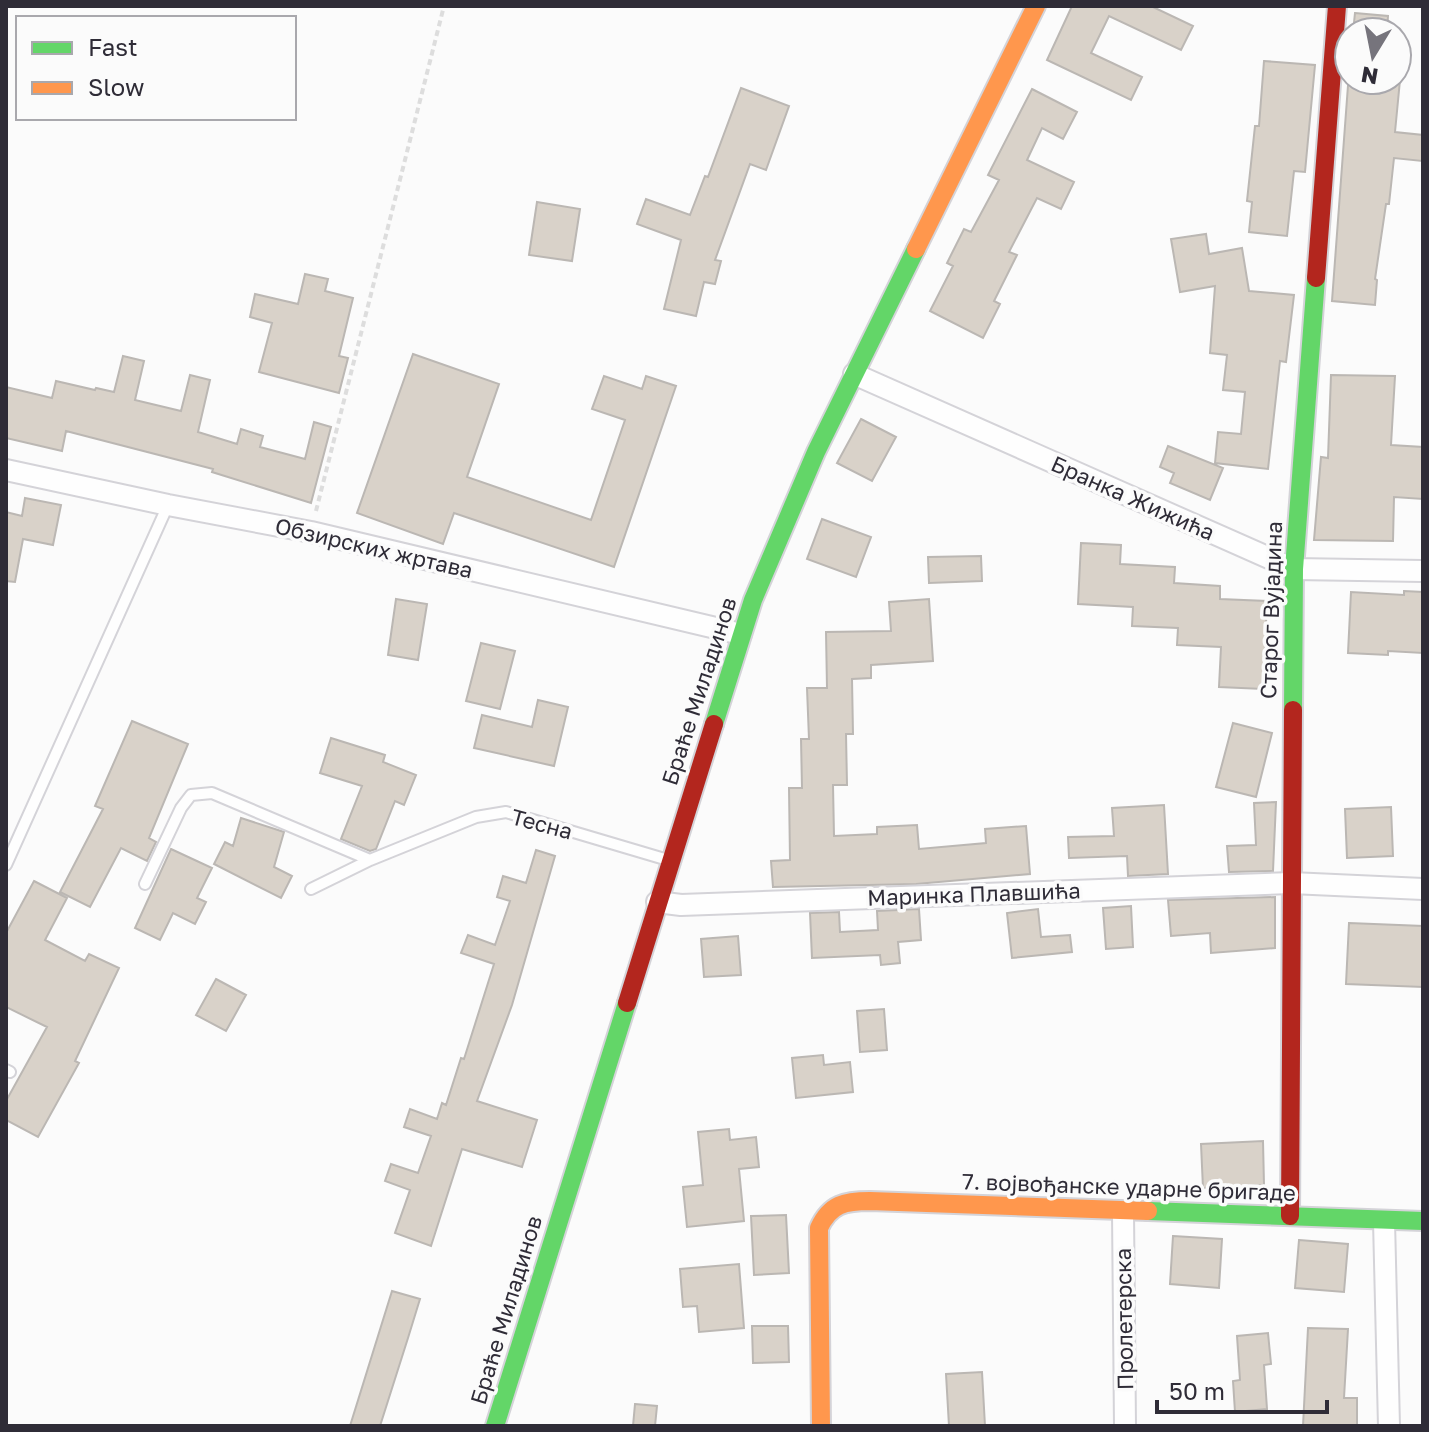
<svg xmlns="http://www.w3.org/2000/svg" width="1429" height="1432" font-family="'Golos Text',sans-serif">
<style>
.building{fill:#d9d2c9;stroke:#bbb7b3;stroke-width:2}
.lines{fill:none;stroke-linecap:round;stroke-linejoin:round}
.lane-casing{stroke:#d4d3d8;stroke-width:14}
.street-casing{stroke:#d4d3d8;stroke-width:24}
.fast-casing{stroke:#d4d3d8;stroke-width:22}
.slow-casing{stroke:#d4d3d8;stroke-width:22}
.jam-casing{stroke:#d4d3d8;stroke-width:22}
.path{stroke:#ddd;stroke-width:4;stroke-dasharray:6 4;stroke-linecap:butt}
.lane{stroke:#fefefe;stroke-width:10}
.street{stroke:#fefefe;stroke-width:20}
.fast{stroke:#63d668;stroke-width:18}
.slow{stroke:#ff974d;stroke-width:18}
.jam{stroke:#b3261e;stroke-width:18}
.labels{text-anchor:middle;stroke-width:7;stroke-linejoin:round;paint-order:stroke}
.street-label{font-size:22px;fill:#2f2c37;stroke:#fbfbfb}
</style>
<rect width="100%" height="100%" fill="#fbfbfb"/>
<path class="building" d="M1072 6H1151L1193 26 1181 50 1109 16 1091 53 1142 77 1131 100 1047 60Z
M1355 13 1388 16 1387 32H1353Z
M1264 61 1315 65 1305 172 1294 171 1287 236 1249 232 1252 202 1247 201 1255 126H1259Z
M1349 72V80H1400L1395 132 1423 135 1422 161 1394 158 1389 204H1386L1375 279 1377 280 1375 305 1332 301Z
M741 88 789 106 766 170 750 164 715 260 721 261 715 284 704 282 696 316 664 309 681 240 637 224 646 199 690 215 705 176 708 177Z
M1032 89 1077 112 1063 139 1042 128 1027 160 1074 182 1061 209 1037 198 1009 252 1017 255 994 301 1000 304 983 338 930 311 953 266 947 263 964 229 971 232 999 180 988 175Z
M537 202 580 209 572 261 529 255Z
M1206 234 1209 254 1242 248 1249 291 1294 295 1286 362 1280 361 1268 469 1215 463 1218 432 1241 434 1245 392 1223 390 1227 355 1210 353 1215 286 1180 292 1171 239Z
M305 274 328 279 325 291 353 298 339 356 348 358 339 393 259 372 272 323 250 317 255 294 298 304Z
M413 354 499 384 467 477 591 520 625 420 592 409 604 376 642 389 646 376 676 386 614 567 454 513 443 544 357 513Z
M123 356 144 361 135 400 181 411 190 375 210 380 198 432 237 444 241 429 263 436 260 447 305 459 314 422 331 427 311 503 212 472 213 469 66 431 62 451 6 438V387L52 398 56 381 95 390 96 388 114 392Z
M1331 375 1395 376 1391 445 1423 447V499L1394 497 1393 541 1314 540 1321 457 1328 458Z
M861 419 896 437 872 481 837 463Z
M1168 446 1223 468 1210 500 1170 483 1174 473 1160 467Z
M25 498 61 505 53 545 23 539 15 582 6 581V512L22 516Z
M822 519 871 537 856 577 807 559Z
M1081 543 1121 545 1120 564 1175 567 1174 583 1220 586V599L1267 601 1263 689 1219 687 1221 647 1177 645 1178 628 1132 626 1133 607 1078 604Z
M981 556 982 581 929 583 928 557Z
M1404 591 1423 592V653L1388 651V655L1348 653 1351 592 1404 595Z
M396 599 427 604 418 660 388 655Z
M929 599 933 661 871 665V678L852 679 853 734H846L847 785H833L834 836 877 834V827L917 825 919 849 986 843 985 829 1026 826 1030 874 916 884 773 887 771 861 790 860 789 788H802L801 739H809L807 688H827L826 632 891 631 889 602Z
M481 643 515 651 500 709 466 701Z
M538 700 568 707 554 766 474 748 482 715 532 727Z
M132 721 188 744 149 838 156 842 147 861 121 848 90 907 60 892 103 809 95 806Z
M1233 723 1272 733 1256 797 1216 787Z
M331 738 385 755 383 762 416 775 404 805 395 801 376 849 370 851 341 839 362 786 320 773Z
M1276 802 1273 871 1229 872 1227 846 1256 845 1254 803Z
M1164 805 1168 874 1128 876 1127 856 1069 858 1068 837 1114 836 1112 808Z
M1391 807 1393 856 1347 858 1345 809Z
M241 818 284 832 274 867 292 876 281 898 214 864 225 842 233 846Z
M171 849 212 868 197 898 206 902 195 924 173 913 160 940 135 928Z
M536 850 555 856 512 1005 477 1101 537 1120 522 1167 462 1149 431 1246 395 1233 410 1190 385 1181 391 1164 418 1173 431 1136 404 1127 410 1109 437 1119 442 1103 446 1105 461 1058 464 1059 494 964 461 953 468 935 495 945 510 901 497 897 503 876 526 883Z
M34 881 67 898 45 940 85 961 89 954 119 968 75 1061 79 1063 38 1137 6 1120V1101L47 1027 6 1007V933Z
M1275 897V948L1211 953 1210 933 1171 936 1168 900Z
M1131 906 1133 947 1106 949 1103 908Z
M919 909 921 940 898 942 900 963 881 965 880 955 812 958 810 913 839 912 840 932 878 930 877 911Z
M1038 909 1041 937 1070 935 1072 952 1012 958 1007 913Z
M1349 923 1423 926V987L1346 984Z
M738 936 741 975 704 977 701 939Z
M216 979 246 995 226 1031 196 1015Z
M884 1009 887 1050 860 1052 857 1011Z
M823 1055 824 1065 850 1062 853 1092 796 1098 792 1058Z
M729 1129 730 1140 756 1137 759 1167 739 1169 744 1221 687 1227 683 1187 703 1185 698 1132Z
M1263 1141 1264 1185 1203 1188 1201 1144Z
M786 1215 789 1273 754 1275 751 1216Z
M1173 1236 1222 1239 1219 1288 1170 1284Z
M1299 1240 1348 1244 1344 1292 1295 1288Z
M739 1264 744 1328 699 1332 697 1306 683 1307 680 1269Z
M392 1291 420 1299 408 1338 380 1426H350Z
M752 1326H788L789 1362 753 1363Z
M1308 1328 1348 1329 1344 1398H1357V1426H1303Z
M1268 1333 1271 1364 1264 1365 1267 1409 1235 1412 1233 1381 1240 1380 1237 1336Z
M982 1372 985 1426H949L946 1374Z
M635 1404 657 1406 655 1426H633Z"/>
<g class="lines">
<defs>
<path id="lane" d="M6 865 168 505
M145 884 181 808 191 795 212 793 370 860
M311 889 370 860 476 817 506 812 668 860
M6 1070 10 1072"/>
<path id="street" d="M854 374 1294 569 1423 571
M6 470 168 505 311 532 741 634
M657 902 681 905 1291 883 1423 889
M1123 1212 1125 1426
M1384 1221 1389 1426"/>
<path id="fast" d="M1293 710 1294 569 1316 278
M714 724 753 600 816 452 916 249
M1148 1211 1423 1221
M495 1426 627 1003"/>
<path id="slow" d="M916 249 1036 6
M821 1426 819 1228C830 1204 845 1201 870 1201L1148 1211"/>
<path id="jam" d="M1316 278 1337 6
M627 1003 714 724
M1290 1216 1293 710"/>
</defs>
<use href="#lane" class="lane-casing"/>
<use href="#street" class="street-casing"/>
<use href="#fast" class="fast-casing"/>
<use href="#slow" class="slow-casing"/>
<use href="#jam" class="jam-casing"/>
<path class="path" d="M316 511 444 6"/>
<use href="#lane" class="lane"/>
<use href="#street" class="street"/>
<use href="#fast" class="fast"/>
<use href="#slow" class="slow"/>
<use href="#jam" class="jam"/>
</g>
<g class="labels">
<g class="street-label">
<text transform="translate(1133 498) rotate(24)" y="8">Бранка Жижића</text>
<text transform="translate(374 548) rotate(13)" y="8">Обзирских жртава</text>
<text transform="translate(1271 610) rotate(-88)" y="8">Старог Вујадина</text>
<text transform="translate(699 691) rotate(-72)" y="8">Браће Миладинов</text>
<text transform="translate(542 824) rotate(15)" y="8">Тесна</text>
<text transform="translate(974 894) rotate(-2)" y="8">Маринка Плавшића</text>
<text transform="translate(1129 1187) rotate(2)" y="8">7. војвођанске ударне бригаде</text>
<text transform="translate(506 1310) rotate(-73)" y="8">Браће Миладинов</text>
<text transform="translate(1124 1319) rotate(-91)" y="8">Пролетерска</text>
</g>
</g>
<rect width="1429" height="1432" fill="none" stroke="#2f2c37" stroke-width="16"/>
<rect x="16" y="16" width="280" height="104" fill="#fbfbfb" stroke="#a9a8ad" stroke-width="2"/>
<rect x="32" y="42" width="40" height="12" fill="#63d668" stroke="#a9a8ad" stroke-width="2"/>
<text x="88" y="56" font-size="24" fill="#2f2c37">Fast</text>
<rect x="32" y="82" width="40" height="12" fill="#ff974d" stroke="#a9a8ad" stroke-width="2"/>
<text x="88" y="96" font-size="24" fill="#2f2c37">Slow</text>
<g transform="translate(1373 56) rotate(190)"><circle r="38" fill="#fbfbfb" stroke="#a9a8ad" stroke-width="2"/>
<path d="M0-6L14 30L0 20L-14 30Z" fill="#76747c"/>
<text y="-12" font-size="22" font-weight="bold" text-anchor="middle" fill="#2f2c37">N</text>
</g>
<path d="M1157 1400v12h170v-12" fill="none" stroke="#2f2c37" stroke-width="4"/>
<text x="1169" y="1400" font-size="24" fill="#2f2c37" stroke="#fbfbfb" stroke-width="6" paint-order="stroke">50 m</text>
</svg>
